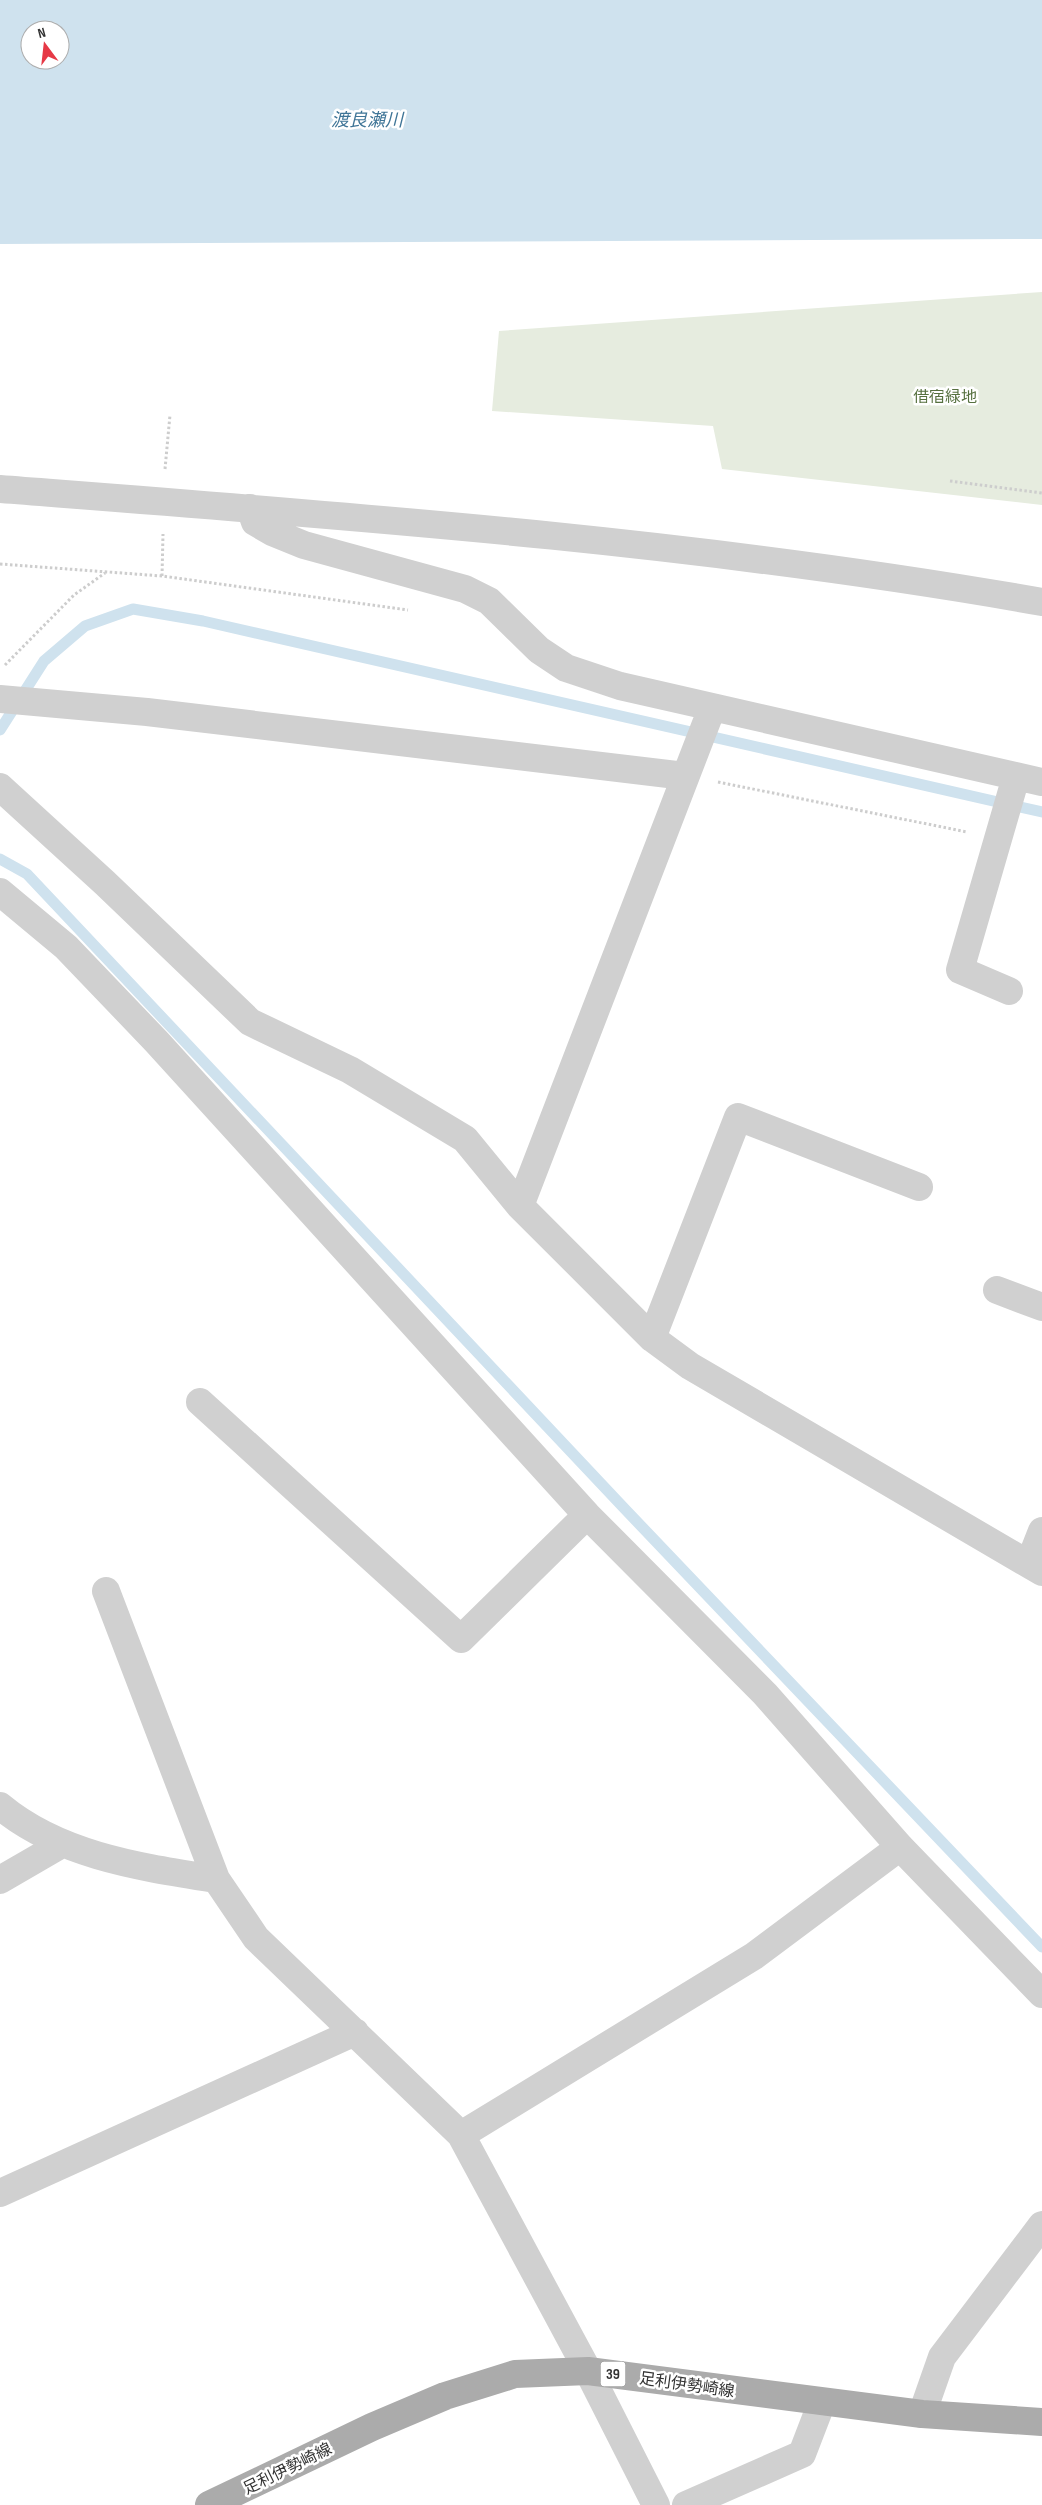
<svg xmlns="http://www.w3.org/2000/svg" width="1042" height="2505" font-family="'Sofia Sans Condensed','Noto Sans JP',sans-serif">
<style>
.green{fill:#e6ecdf}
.water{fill:#cfe2ee;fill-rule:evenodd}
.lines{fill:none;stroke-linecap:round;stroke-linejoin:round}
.stream{stroke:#cfe2ee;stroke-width:11}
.path{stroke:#cdcdcd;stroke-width:3;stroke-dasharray:2.5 2.5;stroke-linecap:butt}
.minor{stroke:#d0d0d0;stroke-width:28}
.major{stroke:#ababab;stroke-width:28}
.labels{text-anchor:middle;stroke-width:5;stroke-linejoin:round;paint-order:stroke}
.shield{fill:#fff;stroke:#707070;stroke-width:1}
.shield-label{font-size:15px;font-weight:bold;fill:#333}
.park-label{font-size:16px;fill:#56703f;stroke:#fff}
.street-label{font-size:16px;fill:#333;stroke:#fff}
.water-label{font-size:18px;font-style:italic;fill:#3f7597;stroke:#fff}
</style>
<rect width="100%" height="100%" fill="#fff"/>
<path class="green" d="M1042 292V505L722 469 713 426 492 411 499 331Z"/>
<path class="water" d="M0 0H1042V239L0 244ZM30 30H60V60H30Z"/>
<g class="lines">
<path class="stream" d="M0 730 44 661 85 626 133 609 203 621 1042 812
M0 859 27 874 623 1507 1042 1947"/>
<path class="path" d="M165 469 170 415
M950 481 1042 493
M0 564 162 576 408 610
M162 576 163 534
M5 665 74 595 105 573
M718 782 967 832"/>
<path class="minor" d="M0 489C348 516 698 541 1042 602
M250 508 255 522 272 532 304 545 465 589 489 601 539 650 566 668 620 686 1042 782
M0 699 147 712 685 776
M0 787 105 883 250 1022 350 1070 465 1139 520 1206 652 1338 690 1366 1042 1572
M0 892 66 947 156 1041 587 1515 765 1694 900 1847 1042 1994
M1009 991 960 970 1016 777
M520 1206 712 708
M997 1290 1042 1307
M652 1338 738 1117 919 1187
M200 1402 461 1639 587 1515
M1029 1564 1042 1531
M106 1591 216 1879
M0 1806C60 1856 141 1867 216 1879L256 1938 461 2135 588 2371 656 2505
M0 1880 62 1844
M461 2135 754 1956 900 1847
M0 2193 355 2032
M922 2414 942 2357 1042 2225
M686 2505 802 2454 822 2402"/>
<path class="major" d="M209 2505 372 2427 445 2396 515 2374 588 2371 922 2414 1042 2422"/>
</g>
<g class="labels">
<rect class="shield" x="600.5" y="2361.5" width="25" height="25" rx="4"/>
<g class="shield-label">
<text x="613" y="2379">39</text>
</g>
<g class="park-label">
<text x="945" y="402">借宿緑地</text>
</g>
<g class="street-label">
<text transform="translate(687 2384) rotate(8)" y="6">足利伊勢崎線</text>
<text transform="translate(287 2468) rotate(-26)" y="6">足利伊勢崎線</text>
</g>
<g class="water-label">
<text x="367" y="126">渡良瀬川</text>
</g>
</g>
<g transform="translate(45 45) rotate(345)"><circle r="24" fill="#ffffff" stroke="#adadad"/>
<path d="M0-4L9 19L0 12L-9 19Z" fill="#e63946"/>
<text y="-8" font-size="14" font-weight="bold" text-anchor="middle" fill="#333333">N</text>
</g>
</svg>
